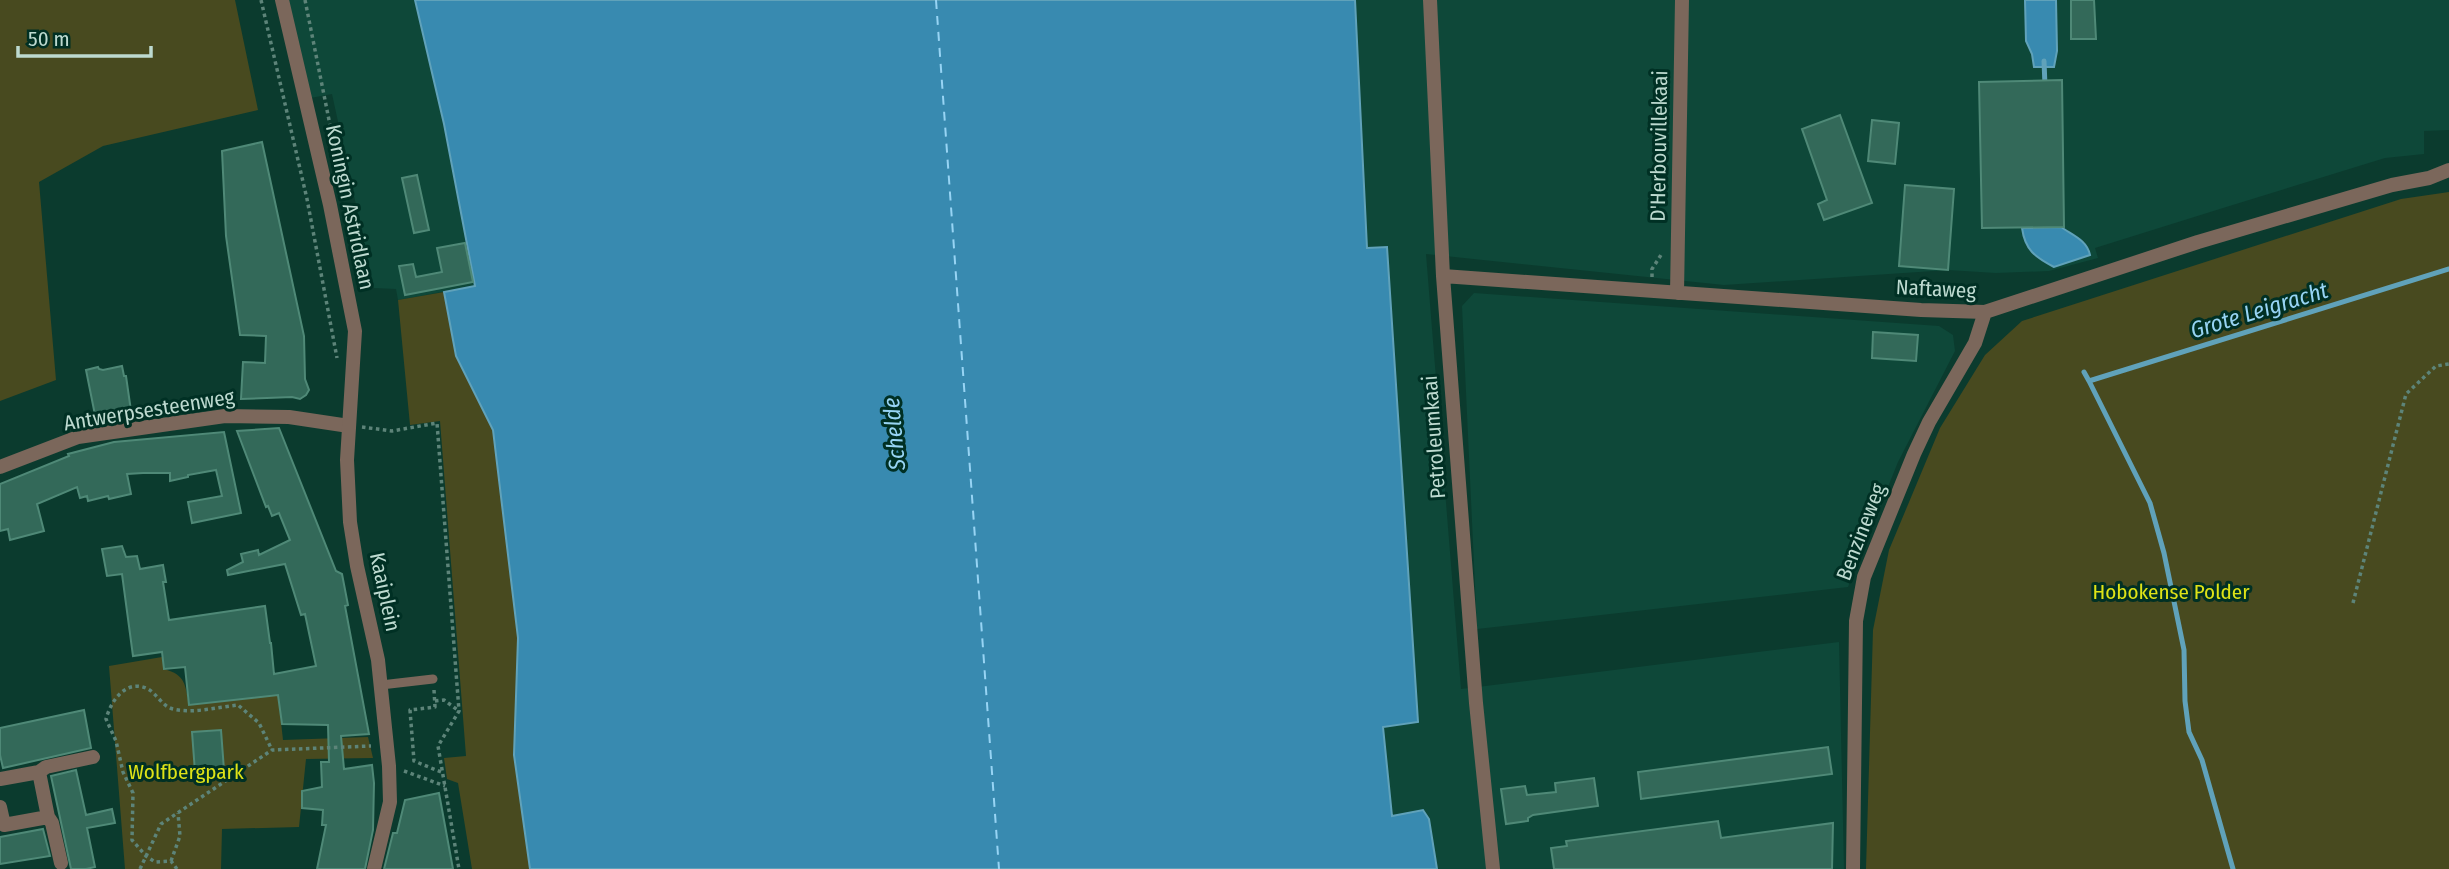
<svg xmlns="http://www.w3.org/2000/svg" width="2449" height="869" font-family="'Fira Sans Condensed',sans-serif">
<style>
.built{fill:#0e4839}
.green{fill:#484a1f}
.water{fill:#388ab0;stroke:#60a2ba;stroke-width:2}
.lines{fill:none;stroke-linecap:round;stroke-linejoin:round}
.stream{stroke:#60a2ba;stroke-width:5}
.ferry{stroke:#97d4f4;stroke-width:2;stroke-dasharray:9 7;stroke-linecap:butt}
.building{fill:#336959;stroke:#4f8977;stroke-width:2}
.path{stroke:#5d8479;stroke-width:3.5;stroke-dasharray:3.5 3.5;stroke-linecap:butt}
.service{stroke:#7b675b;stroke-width:9}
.minor{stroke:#7b675b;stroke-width:14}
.tertiary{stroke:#7b675b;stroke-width:14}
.labels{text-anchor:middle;stroke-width:6;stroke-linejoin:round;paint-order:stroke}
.street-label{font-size:21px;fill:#bddad0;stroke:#003024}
.park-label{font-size:21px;fill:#dee317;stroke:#003024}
.water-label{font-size:23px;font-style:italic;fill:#97d4f4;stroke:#003024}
</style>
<rect width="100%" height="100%" fill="#0b3b2e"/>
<path class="built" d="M282 0H415L444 124 475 286 398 300 396 289 374 288 332 94 305 99Z
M1355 0H2449V130L2424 131V154L2385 158 2223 208 2095 248 2098 258 2049 271 1996 273 1948 270 1724 285 1426 254 1461 689 1839 642 1844 869H1437L1429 819 1392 816 1382 726 1418 722 1387 247 1367 248Z
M1474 293 1939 326 1953 335 1955 351 1898 462 1848 587 1477 629 1462 306Z"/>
<path class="green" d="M0 0H235L258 110 103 146 39 182 56 380 0 401Z
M2449 192V869H1866L1873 630 1889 550 1940 428 1985 355 2022 321 2401 199Z
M444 292 456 356 493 430 518 638 514 755 530 869H472L458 783 447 779 444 758 466 756 440 421 410 425 398 300Z
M162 657 164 669C186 675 185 685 189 704L278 695 283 740 368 737 373 758 306 759 299 827 222 829 221 869H125L109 666Z"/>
<path class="water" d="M415 0H1355L1367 248 1387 247 1418 722 1383 727 1392 816 1423 810 1429 819 1437 869H530L514 755 518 638 493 430 456 356 444 292 475 286 444 124Z
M2025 0H2056L2057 51 2054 67H2034L2032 54 2026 41Z
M2061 227C2072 235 2087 240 2090 255L2054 267C2035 257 2025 250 2022 228Z"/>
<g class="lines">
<path class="stream" d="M2044 61 2045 86
M2084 372 2089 381 2449 269
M2089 381 2150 503 2164 553 2184 650 2185 701 2189 732 2202 760 2233 869"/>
<path class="ferry" d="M936 0 999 869"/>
</g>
<path class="building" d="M2071 0H2094L2096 39H2071Z
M2062 80 2064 227 1982 228 1979 82Z
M1840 115 1872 203 1824 220 1818 204 1827 200 1802 129Z
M1872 120 1899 123 1895 164 1868 161Z
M262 142 304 336 305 379 309 390 306 395 300 399 292 397 241 399 243 362 265 363 266 336 240 335 226 236 222 151Z
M417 175 429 230 414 233 402 178Z
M1905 185 1954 189 1948 270 1899 266Z
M465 243 473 282 405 295 399 266 413 264 416 277 442 272 437 248Z
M1873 332 1918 335 1916 361 1872 358Z
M122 366 124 376H126L131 411 108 415V412L95 415 86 370 98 367 99 369 103 370Z
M279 428 336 571 342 574 348 605 345 606 369 734 341 736 344 769 372 765 374 783 373 830 365 869H317L326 825H322L323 810 302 808V791L322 787 321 762H329L328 725 282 724 278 695 189 705 185 667 164 669 162 652 133 656 122 574 107 576 102 549 122 546 126 557 137 556 140 569 163 565 166 582H163L169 620 265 606 270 643H271L274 674 316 666 305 614 301 615 285 564 228 575 227 570 243 562 241 554 258 550 259 555 290 540 279 513 272 516 268 506 266 507 237 431Z
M224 432 241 513 192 523 188 502 222 496 216 470 188 475V477L170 481V473H143L127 474 131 494 109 499 108 496 88 501 87 496 80 498 77 487 37 504 44 531 10 540 8 529 0 531V484L69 456 68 454 114 442Z
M84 710 91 748 3 768 0 755V728Z
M221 730 224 770 195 772 192 732Z
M1828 747 1832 774 1641 799 1638 772Z
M76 770 86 815 112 809 115 823 87 828 95 867 86 869H71L51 776Z
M1594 778 1598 806 1533 815 1528 818V821L1506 824 1501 789 1525 786 1527 795 1556 792 1555 783Z
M439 793 453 869H384L393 833H397L405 800Z
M1718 821 1721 838 1833 823 1832 869H1554L1551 848 1567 846 1566 841Z
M43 829 50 856 0 864V837Z"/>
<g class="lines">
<path class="path" d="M261 0 307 199 337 358
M305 0 336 155
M1652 277V269L1661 255
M362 427 392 431 437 423 459 711 438 746 459 869
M2353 603 2406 394 2436 366 2449 364
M434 690 435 707 410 710 414 761 441 772
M435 701 444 700 459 711
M404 771 445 786
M171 861 180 836 178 813
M140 869 161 824 272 750 371 746
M177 869 171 861 155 862 146 856 132 840 133 793 123 772 116 741 106 719C111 701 126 678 148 689 157 694 163 707 173 709 193 714 218 707 238 705L259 723 272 750"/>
<path class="service" d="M381 685 433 679"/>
<path class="minor" d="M1430 0 1443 276 1476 703 1493 869
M1443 276 1921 310 1985 312 2198 242 2392 185 2429 178 2449 170
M1677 293 1682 0
M0 467 78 437 225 416 289 417 349 426
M39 772 46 767 93 757
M0 779 39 772 48 817 4 825 0 807
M48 817 52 823 61 863
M1853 869 1856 621 1864 577 1914 454 1929 422 1975 343 1985 312"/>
<path class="tertiary" d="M282 0 330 205 355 331 347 460 350 522 357 566 378 660 389 766 390 802 374 869"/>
</g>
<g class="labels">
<g class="street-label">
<text transform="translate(1659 146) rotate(-89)" y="7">D'Herbouvillekaai</text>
<text transform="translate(350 207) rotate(78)" y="7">Koningin Astridlaan</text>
<text transform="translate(1936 289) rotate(3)" y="7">Naftaweg</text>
<text transform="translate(149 410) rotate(-9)" y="7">Antwerpsesteenweg</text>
<text transform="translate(1434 437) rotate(-94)" y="7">Petroleumkaai</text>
<text transform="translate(1861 532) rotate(-69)" y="7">Benzineweg</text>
<text transform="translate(385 592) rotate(78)" y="7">Kaaiplein</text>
</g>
<g class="park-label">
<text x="2171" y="599">Hobokense Polder</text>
<text x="186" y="779">Wolfbergpark</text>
</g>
<g class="water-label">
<text transform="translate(2259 310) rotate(-17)" y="8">Grote Leigracht</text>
<text transform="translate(894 434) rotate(-95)" y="8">Schelde</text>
</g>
</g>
<path d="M18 46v10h133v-10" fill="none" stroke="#bddad0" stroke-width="3.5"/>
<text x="28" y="46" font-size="21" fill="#bddad0" stroke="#003024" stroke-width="5" paint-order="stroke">50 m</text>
</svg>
